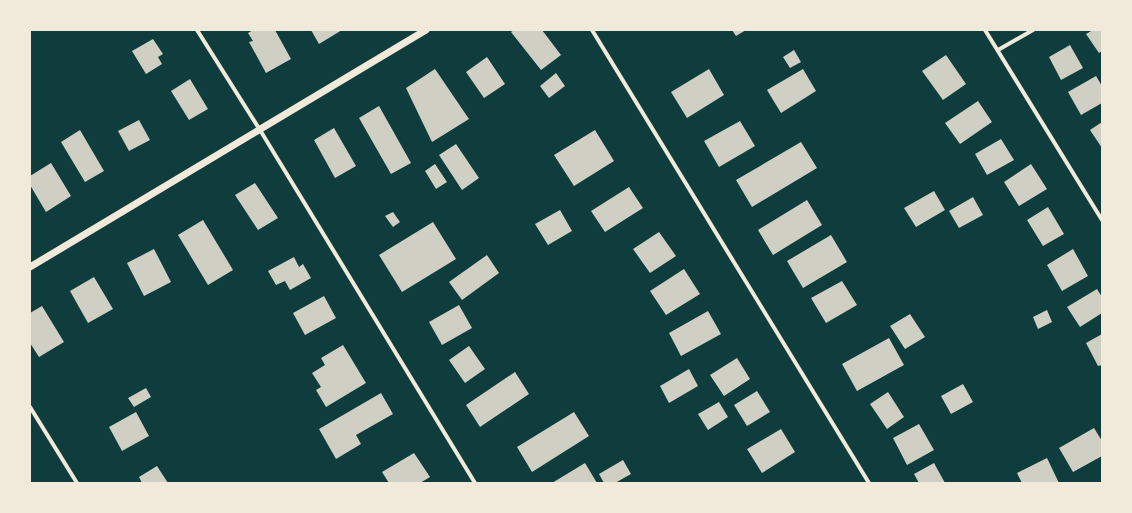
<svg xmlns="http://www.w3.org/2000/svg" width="1132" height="513" font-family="Signika,sans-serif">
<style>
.building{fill:#cfcfc3}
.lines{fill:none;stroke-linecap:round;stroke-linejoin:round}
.minor{stroke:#f1e9da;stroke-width:4}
.tertiary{stroke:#f1e9da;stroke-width:7}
</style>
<rect width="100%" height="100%" fill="#0f3d3e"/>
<path class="building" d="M253 30H275L291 59 266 73 249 42 253 41 248 33Z
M311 30H342L319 44Z
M514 30H542L561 55 541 70 511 32Z
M732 30H746L736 36Z
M1093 30 1102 31V51L1099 53 1086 34Z
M153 39 163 54 158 57 162 64 146 74 132 51Z
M1070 45 1083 68 1061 80 1049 57Z
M794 50 801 62 790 68 783 57Z
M946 55 966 84 943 100 922 71Z
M487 57 505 84 484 98 466 72Z
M435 69 469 119 432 142 406 88Z
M709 69 724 95 687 118 671 92Z
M803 69 816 91 781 113 767 90Z
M556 73 565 86 549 98 540 86Z
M1096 76 1102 86V103L1081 115 1068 92Z
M190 79 208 109 189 120 171 91Z
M978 101 992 122 960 144 945 123Z
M379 106 411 163 391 174 359 118Z
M139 120 150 140 129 151 118 131Z
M740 121 755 146 719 167 704 141Z
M1102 122V148L1090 130Z
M334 128 356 166 335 178 314 140Z
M80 130 104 171 85 182 61 142Z
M595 130 614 161 574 186 554 155Z
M1001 139 1014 160 987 175 975 154Z
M801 142 817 168 752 207 736 180Z
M456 144 479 178 462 190 439 155Z
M51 163 71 196 46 212 30 185V176Z
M435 164 447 182 436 189 425 171Z
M1031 164 1047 189 1019 206 1004 182Z
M255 183 278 218 258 230 235 195Z
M629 187 643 208 605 232 591 211Z
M934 191 945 210 916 227 904 208Z
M973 197 983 215 959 228 949 211Z
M807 200 822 225 773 255 758 230Z
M1048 207 1064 234 1043 246 1027 220Z
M560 210 572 231 548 245 535 224Z
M393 212 400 222 393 227 385 216Z
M203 220 233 270 208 285 178 235Z
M433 222 456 259 402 292 379 255Z
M659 232 676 256 650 273 633 249Z
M831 235 847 262 803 288 787 261Z
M154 249 171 282 144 296 127 263Z
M1073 249 1088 276 1062 291 1047 265Z
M487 255 499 273 462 300 449 282Z
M294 257 299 267 303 264 311 278 290 290 285 281 276 285 268 271Z
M684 269 700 294 666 315 650 291Z
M94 277 113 309 88 323 70 291Z
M842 281 857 305 826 323 811 298Z
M1097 289 1102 297V313L1080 327 1067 307Z
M324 296 336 318 305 335 293 313Z
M459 305 472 328 442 345 429 322Z
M42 306 64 342 39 357 30 343V313Z
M1047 310 1052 322 1038 329 1033 317Z
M708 311 721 334 681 356 669 333Z
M910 314 925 337 905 349 890 326Z
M1102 334V365L1098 366 1086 343Z
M889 338 904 365 857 391 842 364Z
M343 345 366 383 326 407 316 390 321 387 312 373 325 365 321 358Z
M469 346 485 369 465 383 449 360Z
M737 358 750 379 724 396 710 375Z
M689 369 698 386 669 403 660 386Z
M515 372 529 394 480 427 466 405Z
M963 384 973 402 951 414 941 396Z
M146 388 151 397 134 407 128 398Z
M757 391 770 412 747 426 734 405Z
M888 392 904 417 887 429 870 404Z
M381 393 393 414 356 435 361 444 336 459 319 429Z
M719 402 728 417 708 430 698 414Z
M136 412 149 436 122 451 109 427Z
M574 412 589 436 532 472 517 447Z
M919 424 934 450 907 465 893 438Z
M1094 428 1102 441V456L1073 472 1059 448Z
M781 429 795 452 762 473 747 449Z
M414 453 430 477 420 483H389L382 472Z
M1047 458 1059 483H1022L1017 473Z
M623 460 631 474 615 483H604L599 474Z
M585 463 597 483H552Z
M934 463 945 483H919L914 474Z
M157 466 168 483H142L139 477Z"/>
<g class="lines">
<path class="minor" d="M197 30 260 130 475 483
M592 30 869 483
M985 30 1102 220
M998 50 1033 30
M30 407 77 483"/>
<path class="tertiary" d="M30 267 426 30"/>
</g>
<rect width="1132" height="513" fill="none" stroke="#f1e9da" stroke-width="62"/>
</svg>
